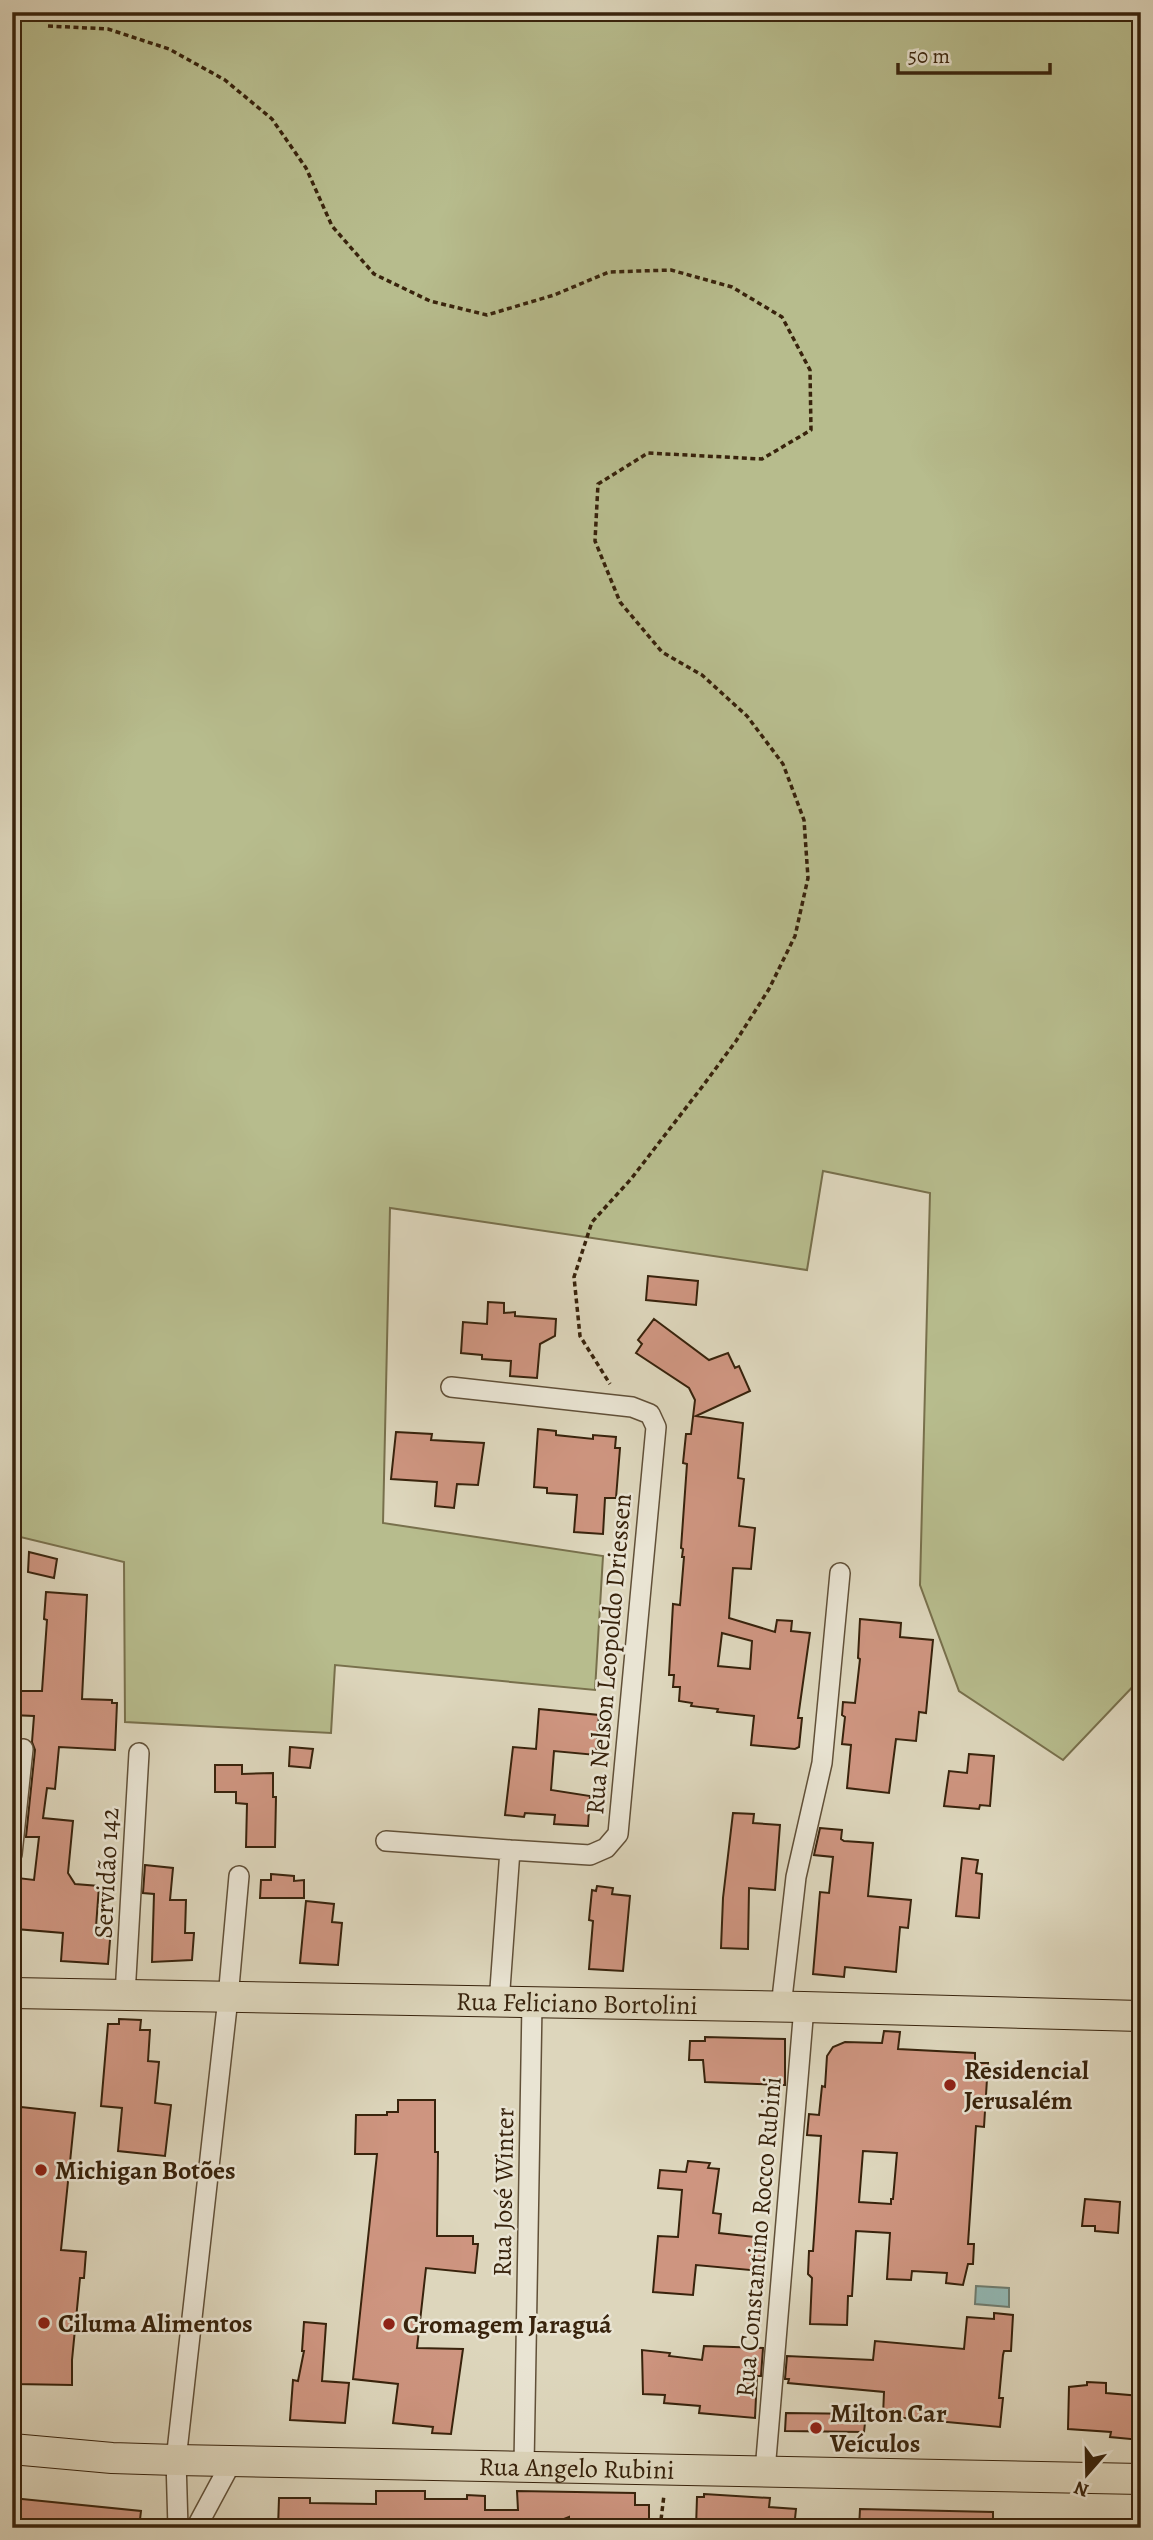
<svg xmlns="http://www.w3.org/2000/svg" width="1153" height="2540" font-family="Alegreya,serif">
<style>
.green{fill:#b7bc8d;stroke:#78704c;stroke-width:2}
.water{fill:#93b9b5;stroke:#6f7d71;stroke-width:2}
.building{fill:#ce9580;stroke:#38230c;stroke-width:2;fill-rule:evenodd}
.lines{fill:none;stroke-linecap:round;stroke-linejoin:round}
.minor-casing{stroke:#615038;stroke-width:22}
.primary-casing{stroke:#38230c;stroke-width:32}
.path{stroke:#38230c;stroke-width:3.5;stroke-dasharray:5 3.5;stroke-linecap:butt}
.minor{stroke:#e9e4d3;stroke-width:19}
.primary{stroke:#ddd6bc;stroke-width:30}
.poi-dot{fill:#8f2418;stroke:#e9e4d3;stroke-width:2.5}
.labels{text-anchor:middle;stroke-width:5;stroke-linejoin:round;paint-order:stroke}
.street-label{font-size:26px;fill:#38230c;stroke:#e9e4d3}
.poi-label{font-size:26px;font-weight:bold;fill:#38230c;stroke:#e9e4d3;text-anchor:start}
</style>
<rect width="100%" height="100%" fill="#ddd6bc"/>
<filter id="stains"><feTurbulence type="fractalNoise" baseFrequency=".00286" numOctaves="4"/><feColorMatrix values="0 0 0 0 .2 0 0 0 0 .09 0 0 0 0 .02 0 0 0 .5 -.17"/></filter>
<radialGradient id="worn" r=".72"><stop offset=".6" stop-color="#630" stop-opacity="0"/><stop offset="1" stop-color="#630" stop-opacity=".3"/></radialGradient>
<path class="green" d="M12 12H1141V1678L1063 1760 959 1691 920 1585 930 1193 823 1171 807 1270 390 1208 383 1523 603 1556 595 1690 335 1665 331 1733 125 1722 124 1562 12 1535V1458L19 1407 12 1403Z"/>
<path class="water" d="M976 2286 1009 2288V2307L975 2304Z"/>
<path class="building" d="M648 1276 698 1281 696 1305 646 1300Z
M488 1302 504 1303V1313L515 1312V1316L556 1319 555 1336 540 1344 537 1378 510 1376 511 1361 482 1359V1355L461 1353 463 1322 487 1324Z
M654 1319 709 1360 728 1353 735 1368 739 1366 750 1391 696 1416 743 1423 738 1478 744 1479 739 1526 755 1528 751 1569 733 1568 729 1618 775 1632 777 1620 792 1621 791 1631 810 1633 798 1718H802L799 1747 795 1749 751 1745 754 1716 717 1712 718 1709 691 1706 692 1703 679 1701 680 1687H673L674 1675H669L673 1604 680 1605 684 1557H682L683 1549 681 1548 687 1464 683 1463 686 1434H691L695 1400 689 1388 636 1353 642 1344 638 1340ZM722 1633 752 1641 750 1669 718 1666Z
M538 1429 556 1431V1435L593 1439V1435L616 1437 615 1448H620L616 1498H605L603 1534 574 1532 577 1495 547 1493V1488L534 1487Z
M396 1432 432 1434 431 1440 484 1443 478 1485 457 1484 454 1508 435 1506 437 1482 391 1479Z
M29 1552 57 1559 54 1578 28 1572Z
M46 1592 87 1595 82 1699 112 1700V1703H117L115 1750 59 1747 55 1789 47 1788 43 1818 73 1821 68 1873 75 1884 99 1886 96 1927 111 1928 108 1964 61 1961 63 1933 16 1929 19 1900H16L18 1878 34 1880 39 1837H26L35 1750 32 1742 34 1716 12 1715V1691H42L47 1620 44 1619Z
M860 1619 901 1623 900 1637 933 1640 926 1713 919 1712 916 1741 896 1739 889 1793 847 1788 851 1745 842 1744 845 1717 842 1715 843 1702 855 1703 860 1659 858 1658Z
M539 1709 599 1715 596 1755 554 1751 551 1790 590 1796 588 1826 554 1824 555 1815 525 1813 524 1817 505 1815 513 1747 536 1749Z
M290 1747 313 1749 310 1768 289 1766Z
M969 1754 994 1756 990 1806 980 1805 979 1809 944 1806 949 1771 967 1773Z
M215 1765H242V1774L273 1773V1797H276L275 1847H246L247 1804 236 1803V1792H215Z
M733 1813 754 1814 753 1823 780 1825 775 1890 749 1888 748 1949 721 1948 723 1898Z
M820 1828 842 1830 841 1839 844 1841 873 1843 868 1896 911 1900 908 1928 900 1927 896 1972 845 1967 844 1977 813 1974 820 1892 829 1893 833 1857 814 1855Z
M962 1858 978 1860 976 1873 982 1874 979 1918 956 1916Z
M145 1865 173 1868 170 1900H186L185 1933H194L192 1960 152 1962 154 1894 143 1893Z
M271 1874 294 1876V1881L304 1880V1898H260L261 1880H271Z
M597 1886 613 1888 612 1894 630 1896 623 1971 589 1969 593 1921 589 1920 592 1890 596 1891Z
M306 1901 334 1904 332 1922 342 1923 338 1965 300 1963Z
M119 2019 141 2020 140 2030H150L148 2061 159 2062 155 2103 171 2105 165 2156 118 2151 122 2108 101 2106 108 2024H119Z
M884 2031 900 2032 898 2049 975 2053V2063H988L984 2127 976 2126 968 2244H974L973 2264H968L963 2285 946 2283 947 2273 912 2271 911 2280 887 2279 890 2233 856 2231 852 2296H848L847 2325 810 2324 812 2278 808 2274 809 2251H813L821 2136 807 2135 809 2114 819 2115 822 2086 825 2087 827 2056 833 2047 845 2042 882 2043ZM863 2151 897 2153 893 2199H891V2204L859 2202Z
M705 2037 785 2039V2085L705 2082 703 2060H689L690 2041H705Z
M398 2100H435V2152H438L437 2236H473V2244H478L475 2273 426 2268 417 2348 463 2349 451 2434 432 2433 433 2427 393 2423 398 2384 353 2379 377 2154H355L356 2115H387V2112H398Z
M21 2107 75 2113 61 2250 86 2252 84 2278H80L72 2360V2385L15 2384V2361H12V2122L20 2123Z
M688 2161 710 2163 708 2168 719 2169 713 2213 721 2214 719 2233 764 2238 761 2271 696 2265 693 2295 653 2292 658 2236 678 2237 682 2190 658 2188 660 2170 686 2172Z
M1085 2199 1120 2202 1118 2233 1095 2231V2226H1082Z
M994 2313 1013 2315 1011 2351H1004L1003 2355 999 2398H1003L1000 2427 883 2416 884 2392 788 2383 789 2379H785L787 2356 873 2360 875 2341 964 2349 967 2317 994 2319Z
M304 2322 326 2324 322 2381 349 2383 345 2423 290 2420 293 2380 298 2381 304 2351H302Z
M704 2346 763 2348 761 2376H757L755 2418 699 2413 700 2406 664 2403 665 2395 643 2394 642 2350 670 2353 669 2356 702 2360Z
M1087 2382 1106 2383V2393L1141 2396V2440L1110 2437 1111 2432 1068 2429 1069 2387 1087 2385Z
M786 2413 866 2414 864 2432 785 2431Z
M376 2491H425V2499H467V2495L485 2496V2510H518L517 2491 635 2493V2505H649V2528H569V2517L541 2528H278L279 2498H310V2503L376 2504Z
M704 2494 770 2498 769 2507 796 2509 794 2528H696L697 2497H704Z
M12 2498 141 2511 139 2528H12Z
M860 2509 993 2512V2528H859Z"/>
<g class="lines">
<defs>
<path id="minor" d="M451 1387 632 1407 650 1414 656 1427 618 1834 606 1848 590 1855 510 1850 499 2003
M386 1841 510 1850
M12 1854 23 1749
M125 1995 139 1753
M781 2007 796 1877 822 1763 840 1573
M524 2465 532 2004
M765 2471 804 2007
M178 2528 176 2460 228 1998 239 1876
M196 2528 232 2461"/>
<g id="primary">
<path id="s1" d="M12 1993 804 2007 1141 2016"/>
<path id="s2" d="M12 2449 112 2458 176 2460 1141 2479"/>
</g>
</defs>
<use href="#minor" class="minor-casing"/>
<use href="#primary" class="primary-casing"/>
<path class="path" d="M48 26 108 29 169 49 225 80 272 119 306 168 332 226 374 274 430 301 487 315 554 295 609 272 671 270 732 287 782 317 810 370 811 430 762 459 648 453 598 484 595 541 620 602 662 652 702 675 747 716 783 764 804 820 808 878 795 936 769 989 736 1041 702 1087 631 1179 592 1222 574 1277 580 1336 610 1384
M660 2528 664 2495"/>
<use href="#minor" class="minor"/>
<use href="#primary" class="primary"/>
</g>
<g class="poi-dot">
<circle cx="950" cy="2085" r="7"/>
<circle cx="41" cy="2170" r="7"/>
<circle cx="44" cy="2323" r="7"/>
<circle cx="389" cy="2324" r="7"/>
<circle cx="816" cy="2428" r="7"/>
</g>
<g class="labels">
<g class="street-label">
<text transform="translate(608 1654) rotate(-85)" y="9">Rua Nelson Leopoldo Driessen</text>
<text transform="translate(106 1873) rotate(-87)" y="9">Servidão 142</text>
<text dy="9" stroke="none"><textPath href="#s1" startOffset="565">Rua Feliciano Bortolini</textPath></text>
<text transform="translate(503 2192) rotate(-89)" y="9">Rua José Winter</text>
<text transform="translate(758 2237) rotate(-85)" y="9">Rua Constantino Rocco Rubini</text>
<text dy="9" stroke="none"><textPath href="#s2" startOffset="565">Rua Angelo Rubini</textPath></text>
</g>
<g class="poi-label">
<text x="964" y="2079">Residencial<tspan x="964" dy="30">Jerusalém</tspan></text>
<text x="55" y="2179">Michigan Botões</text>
<text x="58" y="2332">Ciluma Alimentos</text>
<text x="403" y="2333">Cromagem Jaraguá</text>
<text x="830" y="2422">Milton Car<tspan x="830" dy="30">Veículos</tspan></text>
</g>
</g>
<rect width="1153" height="2540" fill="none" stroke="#ddd6bc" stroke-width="42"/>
<rect x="14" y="14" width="1125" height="2512" fill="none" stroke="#38230c" stroke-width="3.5"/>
<rect x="21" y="21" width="1111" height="2498" fill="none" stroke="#38230c" stroke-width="2"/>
<g transform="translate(1087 2474) rotate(200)" stroke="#e9e4d3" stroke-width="5" paint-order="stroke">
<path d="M0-5L12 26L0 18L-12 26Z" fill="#38230c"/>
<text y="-10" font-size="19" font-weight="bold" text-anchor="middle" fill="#38230c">N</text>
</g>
<path d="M898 63v10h152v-10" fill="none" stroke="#38230c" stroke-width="3.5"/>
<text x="908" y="63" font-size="21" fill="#38230c" stroke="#e9e4d3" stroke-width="5" paint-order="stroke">50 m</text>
<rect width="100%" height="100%" filter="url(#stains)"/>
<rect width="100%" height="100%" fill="url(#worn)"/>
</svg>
